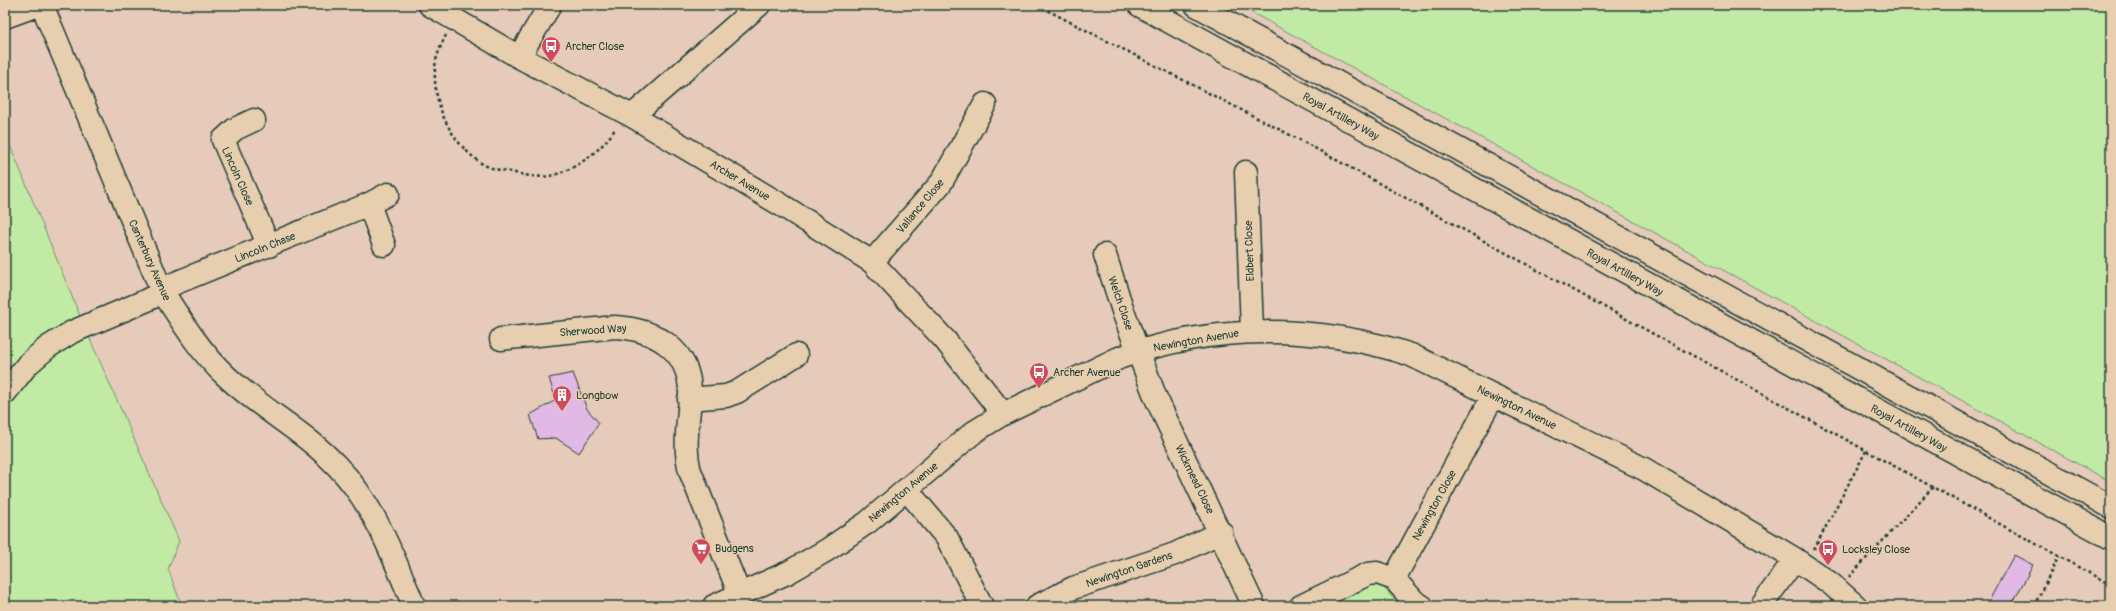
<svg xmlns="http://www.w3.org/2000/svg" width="2116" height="611" font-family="Pangolin,sans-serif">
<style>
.green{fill:#c1eaa5;stroke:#70946c}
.building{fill:#e0bae4;stroke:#1f3d34}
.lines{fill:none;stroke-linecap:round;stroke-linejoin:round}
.minor-casing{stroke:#1f3d34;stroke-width:25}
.major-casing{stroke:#1f3d34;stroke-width:25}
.path{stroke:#1f3d34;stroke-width:2.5;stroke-dasharray:3 3;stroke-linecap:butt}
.minor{stroke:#e7ceaf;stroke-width:22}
.major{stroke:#e7ceaf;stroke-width:22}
.labels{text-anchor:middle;stroke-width:3;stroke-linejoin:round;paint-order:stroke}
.poi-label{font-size:11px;fill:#1f3d34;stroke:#e7ceaf;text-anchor:start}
.street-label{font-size:11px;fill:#1f3d34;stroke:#e7ceaf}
</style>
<rect width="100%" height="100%" fill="#e6caba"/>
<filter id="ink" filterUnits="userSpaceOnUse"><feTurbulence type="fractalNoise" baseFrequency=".025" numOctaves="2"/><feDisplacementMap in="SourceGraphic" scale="8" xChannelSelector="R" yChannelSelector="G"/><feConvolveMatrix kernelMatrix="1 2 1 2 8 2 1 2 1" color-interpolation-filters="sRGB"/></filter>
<g filter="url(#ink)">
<path class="green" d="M1238 5H2111V482Z
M5 133 82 321 179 541 168 569 182 606H5Z
M1377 580 1400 606H1321Z"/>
<path class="building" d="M573 373 587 409 599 423 579 453 556 438 538 439 530 415 556 400 549 378Z
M2014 555 2033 565 2011 606H1986Z"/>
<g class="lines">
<defs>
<path id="minor" d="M42 5 161 289C180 319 200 352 226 376 261 409 304 431 337 466 375 505 393 557 414 606
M430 5 519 57 632 116 783 206 872 262 945 340 1003 414
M5 17 38 5
M519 57 550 5
M632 116 759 5
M254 120 235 129 223 140 269 246
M1246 172 1252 331
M369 204 384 245
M1105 255 1124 314 1155 396 1254 606
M872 262 941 183 985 104
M161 289 369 204 388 194
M501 339 615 327C654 329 691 349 690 395 689 421 683 445 690 471L740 595
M5 393 28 364 48 347 72 332 145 301 163 292
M689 399 726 396 737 392 796 355
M907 490 947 538 982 606
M714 606 789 572 827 550 868 522 974 432 1003 414 1119 358C1213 324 1317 324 1411 355L1644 469 1795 559 1830 583 1856 606
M1037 606 1073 588 1175 554 1221 532
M1301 606 1368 574 1377 573 1394 579
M1422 606 1414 601 1394 579 1493 396
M1761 606 1795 559"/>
<path id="major" d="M1139 5 2111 538
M1196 5 2111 507"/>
</defs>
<use href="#minor" class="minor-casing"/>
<use href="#major" class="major-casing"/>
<path class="path" d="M1037 5 1300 140 2111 585
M446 35C441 45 435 58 435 70 433 104 450 140 477 160 486 168 499 170 511 172 523 175 538 178 550 176 576 170 602 150 615 129
M1814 549 1866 451
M1849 577 1933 487
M2034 606 2059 556"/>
<use href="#minor" class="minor"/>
<use href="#major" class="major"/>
</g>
</g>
<defs>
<symbol id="bus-pin" viewBox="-11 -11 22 30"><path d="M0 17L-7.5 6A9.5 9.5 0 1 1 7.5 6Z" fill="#d1495b" stroke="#e7ceaf"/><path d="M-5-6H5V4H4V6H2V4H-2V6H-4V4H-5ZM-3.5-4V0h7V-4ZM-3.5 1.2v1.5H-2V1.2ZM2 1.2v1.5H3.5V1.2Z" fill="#fff"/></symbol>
<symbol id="building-pin" viewBox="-11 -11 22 30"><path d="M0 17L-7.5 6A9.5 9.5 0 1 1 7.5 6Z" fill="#d1495b" stroke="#e7ceaf"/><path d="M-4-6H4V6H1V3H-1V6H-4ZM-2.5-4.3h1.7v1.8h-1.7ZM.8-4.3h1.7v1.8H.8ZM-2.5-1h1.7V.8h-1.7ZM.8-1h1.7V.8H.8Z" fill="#fff"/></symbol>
<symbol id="supermarket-pin" viewBox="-11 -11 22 30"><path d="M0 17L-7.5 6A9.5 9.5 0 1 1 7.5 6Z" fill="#d1495b" stroke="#e7ceaf"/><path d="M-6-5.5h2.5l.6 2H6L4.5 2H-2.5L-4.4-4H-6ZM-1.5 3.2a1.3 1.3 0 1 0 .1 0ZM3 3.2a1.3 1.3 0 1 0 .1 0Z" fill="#fff"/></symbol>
</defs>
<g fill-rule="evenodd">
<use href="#bus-pin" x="540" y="35" width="22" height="30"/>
<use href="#bus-pin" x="1028" y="361" width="22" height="30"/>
<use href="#building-pin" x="551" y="384" width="22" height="30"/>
<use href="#supermarket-pin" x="690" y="537" width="22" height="30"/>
<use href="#bus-pin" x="1817" y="538" width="22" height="30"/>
</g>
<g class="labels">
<g class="poi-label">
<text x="565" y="50">Archer Close</text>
<text x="1053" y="376">Archer Avenue</text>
<text x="576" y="399">Longbow</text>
<text x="715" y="552">Budgens</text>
<text x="1842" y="553">Locksley Close</text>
</g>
<g class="street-label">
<text transform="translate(1341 116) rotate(29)" y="4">Royal Artillery Way</text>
<text transform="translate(238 176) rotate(66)" y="4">Lincoln Close</text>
<text transform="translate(740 180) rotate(31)" y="4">Archer Avenue</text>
<text transform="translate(920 206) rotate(-50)" y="4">Vallance Close</text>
<text transform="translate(265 247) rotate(-22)" y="4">Lincoln Chase</text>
<text transform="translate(1249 251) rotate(-92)" y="4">Eldbert Close</text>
<text transform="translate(150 260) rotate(66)" y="4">Canterbury Avenue</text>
<text transform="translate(1625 272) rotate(29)" y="4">Royal Artillery Way</text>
<text transform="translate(1121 303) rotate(71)" y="4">Welch Close</text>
<text transform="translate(593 330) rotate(-4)" y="4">Sherwood Way</text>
<text transform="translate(1196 340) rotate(-10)" y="4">Newington Avenue</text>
<text transform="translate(1517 407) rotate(26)" y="4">Newington Avenue</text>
<text transform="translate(1909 428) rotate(29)" y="4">Royal Artillery Way</text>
<text transform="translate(1195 479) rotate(64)" y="4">Wickmead Close</text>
<text transform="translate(903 492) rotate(-40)" y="4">Newington Avenue</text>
<text transform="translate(1434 505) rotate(-61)" y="4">Newington Close</text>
<text transform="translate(1129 569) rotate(-19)" y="4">Newington Gardens</text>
</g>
</g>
<rect width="2116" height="611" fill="none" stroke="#e7ceaf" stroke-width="20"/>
<rect x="10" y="10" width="2096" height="591" fill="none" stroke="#1f3d34" stroke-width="1.5" filter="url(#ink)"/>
</svg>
